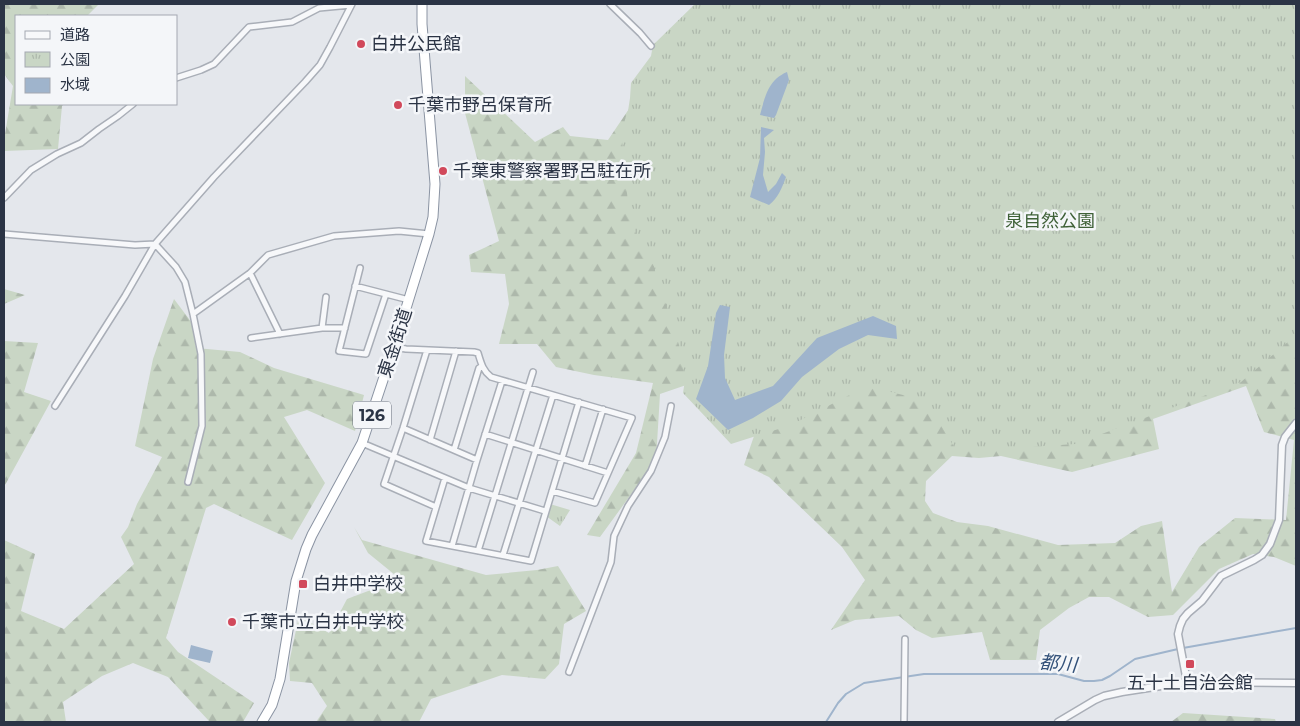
<svg xmlns="http://www.w3.org/2000/svg" width="1300" height="726" font-family="Montserrat,'Noto Sans JP',sans-serif">
<style>
.forest{fill:url(#forest-firs);fill-rule:evenodd}
.park{fill:url(#park-tufts)}
.water{fill:#9fb4cc}
.lines{fill:none;stroke-linecap:round;stroke-linejoin:round}
.stream{stroke:#9fb4cc;stroke-width:2}
.minor-casing{stroke:#a9aeb7;stroke-width:8}
.tertiary-casing{stroke:#a9aeb7;stroke-width:9}
.trunk-casing{stroke:#8b94a3;stroke-width:11}
.minor{stroke:#f7f8fa;stroke-width:5}
.tertiary{stroke:#f7f8fa;stroke-width:6}
.trunk{stroke:#fff;stroke-width:9}
.poi-dot{fill:#d1495b;stroke:#f4f6f9;stroke-width:2}
.labels{text-anchor:middle;stroke-width:5;stroke-linejoin:round;paint-order:stroke}
.shield{fill:#f4f6f9;stroke:#676e7b;stroke-width:1}
.shield-label{font-size:16px;font-weight:bold;fill:#2b3445}
.poi-label{font-size:18px;fill:#2b3445;stroke:#f4f6f9;text-anchor:start}
.park-label{font-size:18px;fill:#3f6138;stroke:#f4f6f9}
.street-label{font-size:18px;fill:#2b3445;stroke:#f4f6f9}
.water-label{font-size:19px;font-style:italic;fill:#34527a;stroke:#f4f6f9}
</style>
<defs>
<pattern id="forest-firs" width="22" height="20" patternUnits="userSpaceOnUse" patternTransform="scale(1.25)"><rect width="22" height="20" fill="#c9d6c5"/><path d="M5 1l3.5 6h-7zM16 11l3.5 6h-7z" fill="#adb8ab"/></pattern>
<pattern id="park-tufts" width="24" height="20" patternUnits="userSpaceOnUse" patternTransform="scale(1.25)"><rect width="24" height="20" fill="#c9d6c5"/><path d="M3 7l-1-3M5 7V3M7 7l1-3M15 17l-1-3M17 17v-4M19 17l1-3" fill="none" stroke="#adb8ab"/></pattern>
</defs>
<rect width="100%" height="100%" fill="#e4e7ec"/>
<path class="forest" d="M4 4H99L87 16H16V104H64L62 106 58 149 4 151V140L13 86 4 74Z
M1296 4V566L1274 557 1253 554 1219 569 1173 615 1148 617 1109 597H1089L1069 608 1040 630 1036 660H990L982 632 932 638 916 630 899 616 855 620 831 630 865 580 842 547 769 477 744 465 762 413ZM1246 386 1264 432 1294 440 1286 520 1235 518 1199 547 1172 592 1162 521 1141 526 1115 543 1058 545 988 526 957 522 933 513 925 501 926 481 952 456 979 458 1001 456 1072 472 1159 449 1153 419Z
M691 17 698 381 660 394 656 460 600 537 587 535 636 453 653 383 594 375 556 367 537 344H499L509 304 505 274 471 272 469 255 499 241 465 113V76L535 142 563 127 570 136 608 140Z
M4 289 25 295 4 304Z
M174 299 192 323 196 348 240 352 274 368 364 395 355 431 307 410 284 417 325 483 292 540 214 504 206 508 166 638 178 652 254 703 243 722 209 721 168 677 133 663 102 676 63 702 66 722H4V540L35 554 21 611 64 629 134 564 121 537 128 527 137 504 162 457 135 446 153 359Z
M4 341 38 343 24 392 51 401 4 487Z
M354 527 362 540 486 575 537 570 558 566 586 611 564 624 559 664 545 679 502 675 431 699 419 722H316L327 706 312 683 290 681 289 663 299 616 329 633 347 599 400 579 368 553Z
M1183 713 1275 719 1276 722H1171Z"/>
<path class="park" d="M695 4H1296V335L1241 382 1075 444 957 452 927 401 867 386 791 425 731 444 683 393 685 380 683 362 668 310 658 284 653 262 633 228 629 214 621 129 628 111 630 98 631 83 651 56 653 45Z
M550 504 570 510 560 526 546 516Z"/>
<path class="water" d="M787 72 789 80 776 115 774 118 760 115C765 97 768 80 787 72Z
M761 127 774 130 764 138 765 152 763 175 768 192 776 184 782 173 786 177C782 188 778 198 769 205L750 197 760 158Z
M720 305 730 307 724 355 725 378 735 400 773 386 817 338 873 316 896 326 897 339 868 335 839 349 802 377 781 401 753 418 728 430 696 399 708 366 716 313Z
M191 645 213 651 210 663 188 658Z"/>
<g class="lines">
<path class="stream" d="M1183 648 1296 628
M826 722 838 703 846 694 864 683 924 674H1058L1084 681H1094L1102 680 1110 676 1135 659 1178 649"/>
<defs>
<path id="minor" d="M610 4 640 33 651 46
M176 78 201 70 214 64 249 27 292 22 319 8 351 5
M4 198 31 170 57 154 81 143 99 129 118 116 133 104
M4 234 135 245 155 244 176 267 185 282 193 314 201 354 202 426 188 482
M360 268 339 351 366 354 386 294
M250 273 280 334
M355 286 409 300
M193 314 250 273 268 255 334 236 399 231 429 234
M322 328 326 297
M251 338 322 328H345
M394 347 406 349 474 352 478 353C481 363 483 371 491 377L632 418 595 503 552 491
M427 350 403 428 384 484 436 507
M55 406 125 296 155 244 214 177 305 82 320 65 330 47 352 4
M403 428 477 460
M485 434 608 473
M430 440 456 351
M362 443 469 488 545 511
M454 450 479 368 482 366
M585 466 603 409
M445 478 426 541 531 561 579 402
M452 546 477 460 502 381
M478 551 533 372
M503 555 553 395
M569 672 611 562 614 536 628 506 651 471 665 437 671 406
M904 722 905 639"/>
<path id="tertiary" d="M1187 682 1178 634 1180 626 1183 619 1188 613 1202 601 1221 576 1254 560 1262 555 1270 544 1279 520 1282 445 1285 437 1296 423
M1058 722 1095 700 1104 696 1122 692 1187 682 1296 683"/>
<path id="trunk" d="M262 722 272 705 280 679 296 581 306 549 312 535 362 443 394 347 429 234 433 217 435 184 422 24V4"/>
</defs>
<use href="#minor" class="minor-casing"/>
<use href="#tertiary" class="tertiary-casing"/>
<use href="#trunk" class="trunk-casing"/>
<use href="#minor" class="minor"/>
<use href="#tertiary" class="tertiary"/>
<use href="#trunk" class="trunk"/>
</g>
<g class="poi-dot">
<circle cx="361" cy="44" r="5"/>
<circle cx="398" cy="105" r="5"/>
<circle cx="443" cy="171" r="5"/>
<rect x="298" y="579" width="10" height="10" rx="2.5"/>
<circle cx="232" cy="622" r="5"/>
<rect x="1185" y="659" width="10" height="10" rx="2.5"/>
</g>
<g class="labels">
<rect class="shield" x="353" y="401.5" width="38" height="27" rx="4"/>
<g class="shield-label">
<text x="372" y="421">126</text>
</g>
<g class="poi-label">
<text x="371" y="50">白井公民館</text>
<text x="408" y="111">千葉市野呂保育所</text>
<text x="453" y="177">千葉東警察署野呂駐在所</text>
<text x="313" y="590">白井中学校</text>
<text x="242" y="628">千葉市立白井中学校</text>
<text x="1190" y="689" text-anchor="middle">五十土自治会館</text>
</g>
<g class="park-label">
<text x="1050" y="227">泉自然公園</text>
</g>
<g class="street-label">
<text transform="translate(395 343) rotate(-72)" y="6">東金街道</text>
</g>
<g class="water-label">
<text transform="translate(1058 663) rotate(5)" y="7">都川</text>
</g>
</g>
<rect width="1300" height="726" fill="none" stroke="#2b3445" stroke-width="10"/>
<rect x="15" y="15" width="162" height="90" fill="#f4f6f9" stroke="#a4a8b1"/>
<rect x="25" y="31" width="25" height="8" fill="#f7f8fa" stroke="#a4a8b1"/>
<text x="60" y="40" font-size="15" fill="#2b3445">道路</text>
<rect x="25" y="52" width="25" height="15" fill="url(#park-tufts)" stroke="#a4a8b1"/>
<text x="60" y="65" font-size="15" fill="#2b3445">公園</text>
<rect x="25" y="78" width="25" height="15" fill="#9fb4cc" stroke="#a4a8b1"/>
<text x="60" y="90" font-size="15" fill="#2b3445">水域</text>
</svg>
